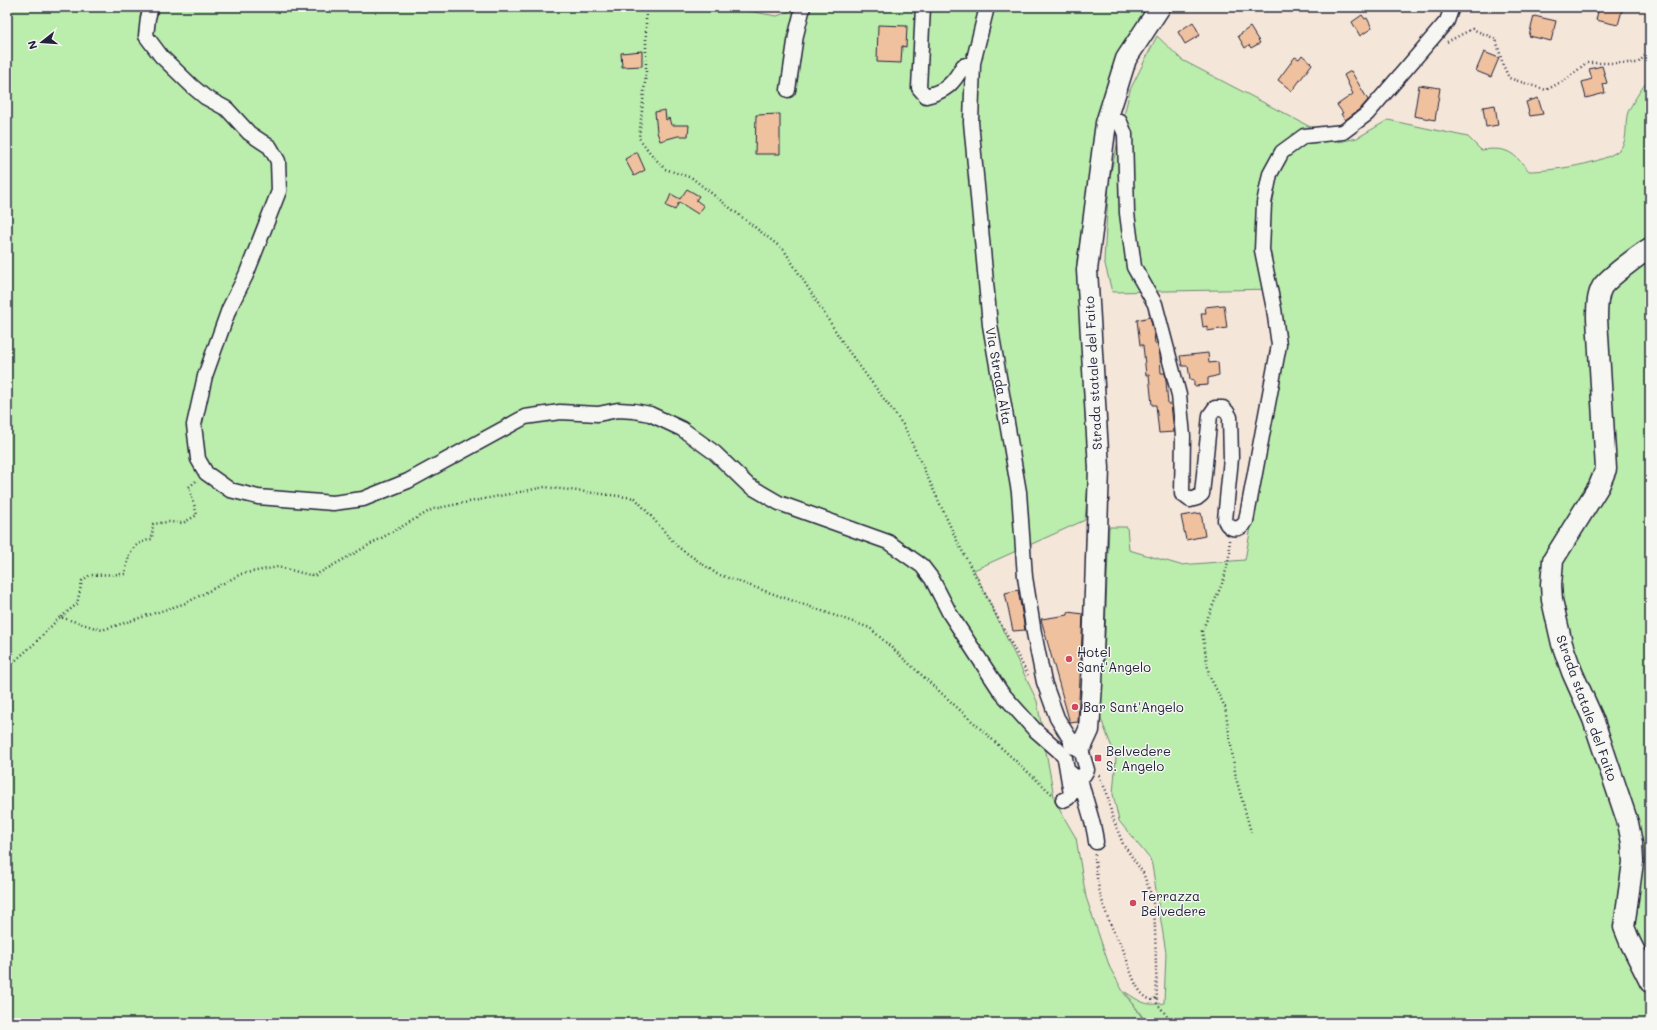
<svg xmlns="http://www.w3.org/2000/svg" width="1657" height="1030" font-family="Mali,sans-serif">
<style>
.green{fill:#bbedac;stroke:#6e8874}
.building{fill:#f0c19f;stroke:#22223b}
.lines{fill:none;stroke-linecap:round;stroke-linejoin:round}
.street-casing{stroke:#22223b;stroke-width:17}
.secondary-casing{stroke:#22223b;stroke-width:23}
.path{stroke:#22223b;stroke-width:2.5;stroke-dasharray:1 3;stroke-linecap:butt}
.street{stroke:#f6f6f2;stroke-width:14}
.secondary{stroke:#f6f6f2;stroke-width:20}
.poi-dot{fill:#d1495b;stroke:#f6f6f2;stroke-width:1.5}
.labels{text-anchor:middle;stroke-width:3;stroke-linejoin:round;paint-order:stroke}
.street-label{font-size:13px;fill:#22223b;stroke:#f6f6f2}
.poi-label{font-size:13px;fill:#22223b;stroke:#f6f6f2;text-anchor:start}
</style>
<rect width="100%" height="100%" fill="#f4e6d9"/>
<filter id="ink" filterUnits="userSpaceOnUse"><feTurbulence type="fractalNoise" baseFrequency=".025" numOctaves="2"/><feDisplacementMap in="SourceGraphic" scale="8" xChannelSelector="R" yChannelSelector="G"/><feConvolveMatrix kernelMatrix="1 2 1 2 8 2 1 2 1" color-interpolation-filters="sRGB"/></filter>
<g filter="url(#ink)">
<path class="green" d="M7 7H725L777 16 801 7H1150V10L1137 22 1114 67 1100 109 1077 260 1091 451 1085 520 974 570 1037 701 1055 802 1076 838 1086 897 1110 968 1124 993 1146 1023H7Z
M1157 36 1182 60 1339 142 1357 138 1388 120 1468 137 1481 150C1507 147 1512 151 1529 171 1549 171 1607 164 1621 148 1629 137 1624 123 1628 112 1631 105 1645 82 1650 79V239L1597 283 1599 468 1547 557 1586 721 1625 844 1623 945 1650 997V1023H1147L1125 992C1140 1001 1145 1007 1164 1003L1166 953 1152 865 1150 859 1119 821 1113 794 1116 758 1096 706 1104 659 1109 527H1127L1129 550 1180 565 1245 560 1274 399 1286 342 1277 289 1112 292 1104 260 1109 180 1130 90Z
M1650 259V962L1633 925 1639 882 1580 669 1571 642 1561 598 1560 585 1562 563 1608 490 1606 302C1614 283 1634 271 1650 259Z"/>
<path class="building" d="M1599 7H1623L1618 25 1596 20Z
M1362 15 1365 19 1367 18 1372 28 1360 36 1352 22Z
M1534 16 1556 21 1551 41 1529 36Z
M1193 22 1200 35 1185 44 1178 32Z
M878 25 907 26 906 47 902 46 901 63 877 62Z
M1250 27 1260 43 1251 48 1249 45 1245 48 1238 36Z
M642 51V66L622 67 621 53Z
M1484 52 1499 58 1491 77 1476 71Z
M1302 55 1312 64 1292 91 1278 80 1295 57 1299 59Z
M1602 66 1607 83 1603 84 1605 93 1586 98 1582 82 1592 79 1589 69Z
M1351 71 1368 100 1361 108 1345 120 1341 114 1343 113 1337 105 1353 94 1344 75Z
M1419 85 1440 88 1435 120 1414 116Z
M1538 98 1543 114 1530 116 1526 102Z
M1495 105 1498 125 1486 127 1483 107Z
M665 110 666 120 669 118 671 125H689L688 136H678L660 141 657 132 655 112Z
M780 114V154H755L756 115Z
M637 152 645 170 634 176 625 159Z
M687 189 699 196 696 200 704 206 698 214 679 202 675 210 666 206 671 194 680 199Z
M1224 305 1227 328 1207 331V326L1203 327 1201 313H1206L1205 307Z
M1150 317 1154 334 1155 344H1157L1160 355 1161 373H1165L1166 381 1168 404H1171L1174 432 1159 433 1156 405H1152L1149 375H1146L1143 345H1140L1137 320Z
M1208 353 1209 363 1218 362 1219 375 1208 378V385L1194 386V380L1190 379 1188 366H1182L1180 356Z
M1201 513 1205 536 1186 540 1181 516Z
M1018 590 1025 630 1013 631 1005 593Z
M1068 612 1083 614 1078 722 1070 723 1041 619 1068 615Z"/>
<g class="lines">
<defs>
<path id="street" d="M151 7 148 18 146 36 161 56 193 87 205 97 227 109 249 133 270 147 278 161 279 191 246 275 229 309 205 376 194 425 198 459 206 473 230 490 258 497 333 503 363 499 408 481 525 417 560 412 598 414 618 410 634 411 650 414 682 429 715 453 748 485 779 503 888 542 922 566 932 579 950 614 1001 692 1034 729 1058 750 1065 758 1067 770 1074 776 1080 777 1084 775 1087 770 1082 753 1070 739 1057 718 1044 682 1034 633 1025 577 1019 492 990 325 971 122 973 63 987 7
M923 7 919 88 926 96C946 91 953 84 963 66L973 63
M788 90 796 35 803 7
M1106 123 1120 122 1125 134 1127 213 1134 267 1155 304 1179 395 1183 436 1182 494 1190 500 1197 498 1202 494 1210 415 1215 408H1223L1227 412 1230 417 1231 458 1225 520C1229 531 1241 531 1246 521L1279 345 1274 309 1262 250 1264 203 1270 174 1282 152 1304 136 1343 132 1367 114 1447 21 1452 7
M1080 777C1084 799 1094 820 1096 842
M1063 800 1068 798 1071 794 1067 770"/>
<path id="secondary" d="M1650 248C1639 255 1609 277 1602 287 1597 296 1597 308 1597 318L1606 469 1599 486 1553 560 1551 585 1552 600 1562 644 1572 672 1593 719 1628 823 1632 843 1633 862 1624 927 1630 942 1650 982
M1074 744 1083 743 1089 730 1092 684 1099 468 1087 270 1106 123 1126 59 1160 7"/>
</defs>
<use href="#street" class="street-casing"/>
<use href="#secondary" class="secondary-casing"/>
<path class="path" d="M646 7V73L639 138 651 154 665 169 692 178 784 250 847 349 904 426 958 543 1028 675
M1447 42 1472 29 1496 39 1503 65 1509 78 1546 90 1567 79 1586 63H1638L1650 50
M1229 540 1230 552 1224 579 1202 631 1209 675 1225 707 1236 778 1251 832
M61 617 77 604 82 581 90 575 125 574C129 554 130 544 152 539L153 524 168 522 183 523 197 515 189 487 196 481
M7 668 34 644 60 617 102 630 186 603 241 574 278 567 314 576 433 509 545 487 635 498 678 547 717 574 870 628 1052 794
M1099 775 1107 793 1112 816 1123 844 1143 873 1150 892 1154 907 1155 928 1157 1003 1172 1023
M1095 854C1095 880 1103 909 1114 932 1117 939 1122 945 1124 952 1130 966 1135 997 1153 1000L1157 997"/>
<use href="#street" class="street"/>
<use href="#secondary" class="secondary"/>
</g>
</g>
<g class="poi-dot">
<circle cx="1069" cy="659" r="4"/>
<circle cx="1075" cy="707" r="4"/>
<rect x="1094" y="754" width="8" height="8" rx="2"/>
<circle cx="1133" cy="903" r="4"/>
</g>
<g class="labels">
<g class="street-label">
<text transform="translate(1093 373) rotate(-93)" y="5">Strada statale del Faito</text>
<text transform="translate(999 376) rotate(80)" y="5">Via Strada Alta</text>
<text transform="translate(1587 708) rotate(70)" y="5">Strada statale del Faito</text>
</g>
<g class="poi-label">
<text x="1077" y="657">Hotel<tspan x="1077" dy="15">Sant'Angelo</tspan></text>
<text x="1083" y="712">Bar Sant'Angelo</text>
<text x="1106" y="756">Belvedere<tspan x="1106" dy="15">S. Angelo</tspan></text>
<text x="1141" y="901">Terrazza<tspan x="1141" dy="15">Belvedere</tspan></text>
</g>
</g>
<rect width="1657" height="1030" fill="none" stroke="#f6f6f2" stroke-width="24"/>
<rect x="12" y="12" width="1633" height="1006" fill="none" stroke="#22223b" stroke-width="1.5" filter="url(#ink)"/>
<g transform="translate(42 42) rotate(253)" stroke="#f6f6f2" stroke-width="3" paint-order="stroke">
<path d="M0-3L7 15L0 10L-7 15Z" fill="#22223b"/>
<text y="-6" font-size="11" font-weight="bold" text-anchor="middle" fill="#22223b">N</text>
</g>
</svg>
